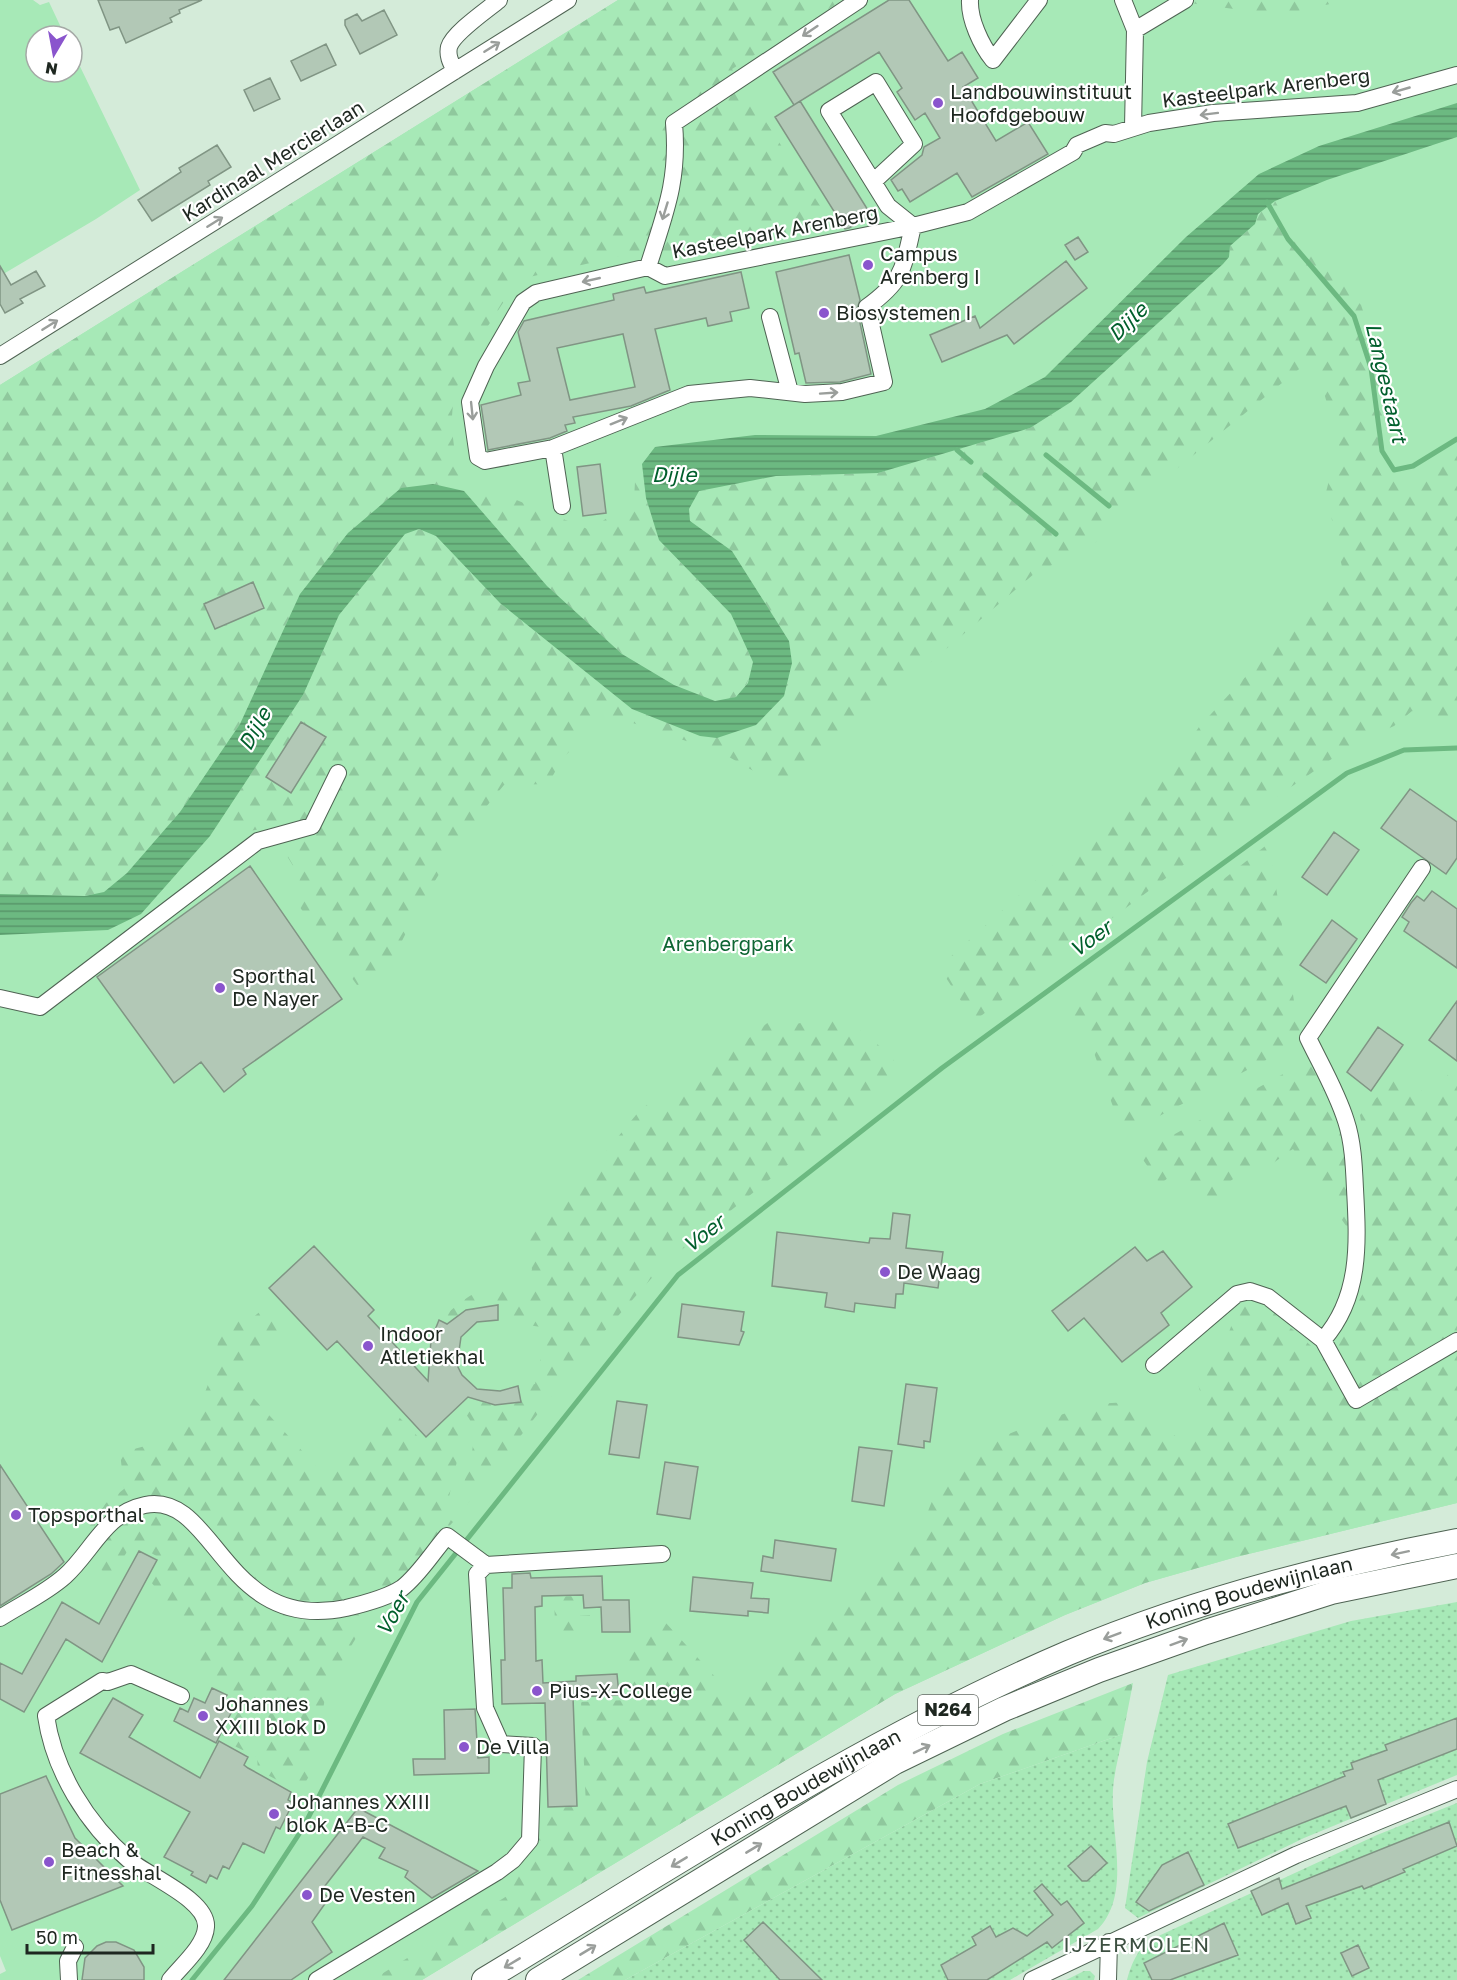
<svg xmlns="http://www.w3.org/2000/svg" width="1457" height="1980" font-family="'Golos Text',sans-serif">
<style>
.green{fill:#a7e9b7}
.forest{fill:url(#forest-firs)}
.garden{fill:url(#garden-dots)}
.water{fill:url(#water-rules)}
.lines{fill:none;stroke-linecap:round;stroke-linejoin:round}
.stream{stroke:#6cb981;stroke-width:5}
.building{fill:#b2c8b6;stroke:#809584;stroke-width:1.5;fill-rule:evenodd}
.minor-casing{stroke:#4f6353;stroke-width:18}
.highway-casing{stroke:#4f6353;stroke-width:26}
.minor{stroke:#fff;stroke-width:16}
.highway{stroke:#fff;stroke-width:24}
.oneway{stroke:#9a9e9b}
.poi-dot{fill:#8a55cd;stroke:#fff;stroke-width:2}
.labels{text-anchor:middle;stroke-width:4.5;stroke-linejoin:round;paint-order:stroke}
.shield{fill:#fff;stroke:#626863;stroke-width:1.5}
.shield-label{font-size:18px;font-weight:bold;fill:#1e2720}
.street-label{font-size:20px;fill:#1e2720;stroke:#fff}
.poi-label{font-size:20px;fill:#1e2720;stroke:#fff;text-anchor:start}
.park-label{font-size:20px;fill:#0e6633;stroke:#fff}
.water-label{font-size:21px;font-style:italic;fill:#005f2c;stroke:#fff}
.neighbourhood-label{font-size:21px;letter-spacing:1.5px;fill:#3d5041;stroke:#fff}
</style>
<defs>
<pattern id="forest-firs" width="22" height="20" patternUnits="userSpaceOnUse" patternTransform="scale(1.5)"><rect width="22" height="20" fill="#a7e9b7"/><path d="M5 1l3.5 6h-7zM16 11l3.5 6h-7z" fill="#8fc89d"/></pattern>
<pattern id="garden-dots" width="8" height="8" patternUnits="userSpaceOnUse" patternTransform="scale(1.5)"><rect width="8" height="8" fill="#a7e9b7"/><path d="M2 2h.1M6 6h.1" fill="none" stroke="#8fc89d" stroke-width="1.8" stroke-linecap="round"/></pattern>
<pattern id="water-rules" width="6" height="5" patternUnits="userSpaceOnUse" patternTransform="scale(1.5)"><rect width="6" height="5" fill="#6cb981"/><path d="M0 2.5h6" fill="none" stroke="#589669"/></pattern>
</defs>
<rect width="100%" height="100%" fill="#d4ebd9"/>
<path class="green" d="M0 0H33L40 5 49 2 65 36H36V72H72V50L140 190 96 219 0 276Z
M618 0H1457V1503L1236 1557 1145 1583 1065 1615 895 1694 422 1980H0V1974L6 1971 0 1956V385Z"/>
<path class="forest" d="M618 0H843L732 69 833 226 783 233 681 253 638 252 525 278C508 292 498 311 486 329 446 393 445 419 464 491L514 499 590 530 634 499 636 465 642 464 646 498 659 540 731 614 753 662C750 674 747 692 735 697 719 705 706 698 691 692 596 655 529 566 464 491L300 594 240 724 180 812 127 873 104 892 85 896 0 894V385Z
M1185 0H1348L1280 15 1181 2Z
M1275 201 1282 214 1361 305 1376 349 1390 442 1368 450 1383 478C1413 485 1433 471 1457 455V717L1438 718 1412 711 1394 726 1352 745 1256 811 974 1021 939 967 1186 746 1199 727 1298 620 1345 581 1326 492 1330 477 1342 457 1314 357 1131 506 1091 547 1035 573 793 780 787 790 722 753 606 714 563 758 548 784 504 785C452 847 418 904 385 977L357 985 296 902 300 877 269 827 237 834 219 822 303 695 339 615 405 534 419 529 436 536 500 603 632 709 717 738 756 725 784 696 732 551 690 521 689 509 699 491 776 476 878 473 1030 428 1071 402 1229 257 1230 246 1255 224 1258 214Z
M1269 843 1297 1020 1308 1038 1123 1135 1093 1050 1067 1004Z
M842 1016 892 1056 899 1076 665 1263 587 1351 458 1516 454 1514C460 1490 484 1439 468 1417 462 1408 453 1400 445 1392 475 1392 484 1413 520 1402L518 1386 535 1384 547 1328 498 1320V1305L466 1310 447 1324 439 1320C468 1297 491 1271 525 1302L532 1269 522 1241 562 1205 645 1104 657 1113 771 1020 777 1027Z
M1310 1059 1341 1132 1348 1167 1351 1233 1293 1149 1269 1166 1254 1163 1224 1186 1220 1200 1211 1204 1197 1199 1176 1172 1160 1184 1139 1154Z
M1457 1062V1503L1236 1557 1145 1583 1065 1615 895 1694 422 1980H372L507 1896 497 1872 530 1840 541 1838 542 1809 586 1806 581 1702 627 1700V1638L665 1622 740 1704 924 1533C925 1507 942 1479 960 1461 979 1441 1091 1400 1119 1403 1147 1405 1162 1428 1184 1442L1205 1439 1215 1422 1202 1398 1196 1377 1229 1332 1238 1308 1252 1302 1272 1311 1319 1353 1336 1342 1372 1277 1369 1170 1360 1115 1397 1076 1432 1097Z
M241 1307 243 1317 251 1319 262 1310 283 1318 291 1325 234 1377 328 1479 397 1415 426 1445 453 1423 463 1434 445 1515 453 1522 398 1584 356 1638 327 1686 313 1769 300 1792 258 1770 257 1757 220 1739 244 1697 205 1677 190 1631 151 1582 163 1560 133 1542 112 1576 90 1564 67 1558 106 1503 124 1489 120 1452C180 1441 202 1417 216 1357 218 1348 218 1328 223 1321 227 1316 236 1311 241 1307Z
M576 1596 577 1616 590 1615V1631L544 1633V1624H555L554 1597Z
M1133 1683 1123 1734 980 1784 625 1980H578L898 1785 1003 1734Z"/>
<path class="garden" d="M1457 1602V1775L1304 1838 1138 1918 1125 1908 1147 1762 1168 1675 1351 1621Z
M1123 1734C1120 1752 1114 1771 1113 1790 1110 1833 1132 1894 1098 1929L1010 1980H625L980 1784Z
M1457 1803V1980H1127C1131 1965 1138 1947 1152 1939L1377 1835Z
M1084 1971H1090L1095 1976 1094 1980H1066Z"/>
<path class="water" d="M1457 103V137L1327 180 1275 201 1258 214 1255 224 1230 246 1229 257 1223 264 1071 402 1030 428 878 473 776 476 699 491 689 509 690 521 732 551 789 641 792 663 784 696 756 725 717 738 700 736 632 709 500 603 436 536 419 529 405 534 339 615 303 695 210 836 141 914 108 930 0 935V894L85 896 104 892 127 873 180 812 240 724 300 594 348 533 401 488 433 484 464 491 547 586 622 654 674 685 715 701 736 697 748 683 753 662 731 614 659 540 646 498 642 464 655 447 755 435 876 436 985 409 1045 377 1186 237 1259 174 1319 146Z"/>
<g class="lines">
<path class="stream" d="M1267 202 1288 239 1354 316 1371 368 1382 451 1394 470 1413 466 1457 439
M957 450 971 462
M1046 455 1109 506
M985 475 1056 534
M192 1980 252 1906 303 1828 417 1602 678 1275 942 1068 1347 773 1404 750 1457 748"/>
</g>
<path class="building" d="M98 0H202L179 10 180 13 170 18 172 22 126 43 119 27 110 30Z
M889 0H909L948 61 962 52 978 78 963 87 996 141 1028 122 1048 154 972 197 957 173 910 202 902 189 898 191 891 180 922 155 924 147 940 138 925 113 915 120 897 92 902 88 879 52 794 105 773 72Z
M384 10 397 35 360 54 345 25V20L357 14 362 21Z
M326 44 336 65 301 81 291 61Z
M270 78 280 99 254 111 244 90Z
M800 101 871 215 849 228 845 229 775 117Z
M217 145 231 167 208 181 210 185 152 221 138 200 181 172 179 168Z
M1078 237 1088 252 1075 260 1065 245Z
M849 255 860 300 857 309 871 374 840 382 806 383 799 353 795 354 776 272Z
M1066 261 1087 288 1014 344 1007 335 942 362 930 335 975 316 980 328Z
M0 266 11 285 36 271 45 286 20 299 23 303 5 313 0 304Z
M741 272 749 308 730 312 732 321 708 326 706 318 655 329 670 390 631 406 573 417 575 423 565 425 567 431 550 438 488 450 481 405 521 395 518 383 530 381 518 332 524 321 614 300 613 294 644 287 646 293ZM623 334 635 387 570 400 557 348Z
M600 464 606 513 583 516 577 467Z
M253 582 264 608 215 629 204 604Z
M301 722 326 737 291 793 266 777Z
M1410 789 1457 822V858L1446 874 1381 828Z
M1334 832 1359 850 1327 895 1302 877Z
M250 866 342 999 243 1069 246 1074 224 1092 201 1062 174 1083 97 977Z
M1432 891 1457 909V968L1404 931 1409 922 1402 917 1411 903 1417 896 1424 901Z
M1332 920 1357 939 1326 983 1300 965Z
M1457 1001V1061L1429 1040Z
M1378 1027 1403 1045 1371 1091 1347 1072Z
M893 1213 910 1215 906 1248 943 1252 938 1288 904 1283 903 1294H896L895 1308 855 1303 854 1312 825 1307 827 1293 772 1286 777 1232 869 1243 870 1238 890 1239Z
M314 1246 374 1310 368 1316 428 1381 431 1340 439 1320 447 1324 466 1310 498 1305V1320L477 1322 461 1337 457 1365 462 1375 477 1389 500 1391 518 1386 521 1402 495 1405 468 1397 426 1437 337 1341 327 1350 269 1288Z
M1135 1247 1147 1261 1163 1251 1192 1287 1161 1313 1169 1325 1122 1362 1084 1318 1068 1331 1052 1311Z
M682 1304 744 1312 741 1331 744 1332 739 1345 678 1337Z
M906 1384 937 1388 930 1442 924 1441V1448L898 1444Z
M617 1401 647 1405 639 1458 609 1454Z
M859 1447 892 1451 884 1506 852 1501Z
M665 1462 698 1467 690 1519 657 1514Z
M0 1465 64 1562 51 1574 0 1606Z
M775 1540 836 1549 831 1581 761 1571 763 1556 773 1558Z
M139 1551 157 1560 102 1662 66 1639 24 1712 0 1699V1663L22 1674 62 1602 99 1624Z
M530 1573 531 1578 602 1576 603 1600H629L630 1632H602L601 1607 584 1608 583 1595 542 1596V1606L535 1607 536 1661 542 1660 543 1683 576 1681V1676L617 1674 619 1695 573 1697 577 1806 548 1807 545 1703 502 1704 501 1660H505L503 1588H512V1574Z
M693 1577 753 1583 751 1598 769 1599 768 1613 748 1611V1616L690 1611Z
M212 1688 227 1695 220 1707 231 1713 216 1743 174 1721 180 1708 188 1712 194 1698 205 1703Z
M113 1698 143 1715 129 1737 200 1778 219 1741 248 1757 244 1765 248 1768 291 1792 288 1800 293 1803 280 1829 276 1827 264 1853 243 1843 229 1869 223 1866 217 1879 210 1875 206 1883 191 1875 193 1872 164 1857 190 1812 80 1753Z
M475 1709 478 1758 489 1757V1773L414 1775 413 1759H445L444 1710Z
M1457 1718V1749L1378 1780 1386 1804 1351 1818 1346 1806 1238 1848 1228 1824 1345 1776 1343 1772 1353 1769 1351 1763 1387 1750 1385 1745Z
M46 1776 75 1838 123 1886 12 1930 0 1900V1794Z
M358 1808 478 1871 432 1898 405 1877 408 1871 379 1858 385 1848 363 1837 321 1891 329 1898 312 1922 332 1952 291 1980H224Z
M1449 1822 1457 1846 1403 1869 1405 1872 1364 1889 1362 1886 1306 1906 1311 1918 1296 1924 1288 1903 1262 1915 1251 1891 1279 1878 1282 1889Z
M1091 1846 1107 1863 1087 1881H1082L1068 1866Z
M1188 1852 1204 1885 1149 1911 1136 1902 1162 1865Z
M1042 1884 1061 1905 1067 1901 1084 1923 1052 1948 1047 1942 987 1980H948L941 1965 976 1945 972 1937 990 1926 996 1937 1013 1928 1027 1936 1053 1915 1034 1891Z
M763 1922 822 1980H780L744 1940Z
M1224 1923 1238 1955 1170 1980H1152L1144 1963Z
M106 1942H116L134 1950 144 1967V1980H82L85 1958 97 1946Z
M1358 1945 1369 1968 1352 1976 1341 1953Z"/>
<g class="lines">
<defs>
<path id="minor" d="M970 0C969 19 981 45 993 60L1039 0
M1123 0 1135 30 1133 127
M1135 30 1185 0
M455 71C451 63 447 56 449 47 453 33 487 10 499 0
M873 182 914 144 876 82 829 111 888 206 913 226C903 269 904 280 867 307L884 382 842 392 805 394 750 388 689 394 553 448 485 461 478 457 470 402 486 366 523 302 536 293 648 267 665 276 913 226 968 212 1073 152 1077 145 1105 133 1114 134 1149 123 1213 113 1357 103 1457 75
M648 267C665 213 679 181 674 123L859 0
M770 317 790 392
M0 356 568 0
M553 448 562 506
M0 998 40 1007 258 841 312 826 338 773
M1323 1340C1361 1297 1358 1243 1355 1189 1354 1167 1353 1142 1346 1121 1337 1092 1321 1065 1308 1038L1422 868
M1154 1365 1237 1294 1250 1291 1268 1297 1323 1340 1356 1400 1457 1341
M0 1618C22 1604 46 1593 65 1576 92 1552 105 1513 145 1505 216 1491 223 1634 346 1608 363 1604 387 1598 402 1588 419 1575 433 1552 447 1536L486 1565 662 1554
M69 1980 68 1961 75 1947
M170 1980C181 1966 205 1946 206 1927 208 1900 148 1876 129 1860 87 1824 54 1771 46 1716L102 1681 108 1682 131 1674 181 1696
M317 1980 497 1872 513 1860 530 1840 533 1746 501 1744 485 1708 477 1574 486 1565
M1032 1980 1296 1855 1457 1789
M1108 1980 1109 1942"/>
<g id="highway">
<path id="s1" d="M484 1980C675 1865 862 1741 1068 1653 1192 1601 1325 1566 1457 1541"/>
<path d="M538 1980 895 1762 1004 1709 1099 1670 1206 1632 1331 1592 1457 1566"/>
</g>
</defs>
<use href="#minor" class="minor-casing"/>
<use href="#highway" class="highway-casing"/>
<use href="#minor" class="minor"/>
<use href="#highway" class="highway"/>
</g>
<defs><path id="oneway-shaft" d="M-6 0H5M1.5-3L5.5 0L1.5 3" fill="none" stroke-width="1.6" stroke-linecap="round" stroke-linejoin="round" transform="scale(1.5)"/></defs>
<g class="oneway">
<use href="#oneway-shaft" transform="translate(810 31) rotate(146)"/>
<use href="#oneway-shaft" transform="translate(492 47) rotate(-32)"/>
<use href="#oneway-shaft" transform="translate(1401 90) rotate(164)"/>
<use href="#oneway-shaft" transform="translate(1209 114) rotate(173)"/>
<use href="#oneway-shaft" transform="translate(665 211) rotate(107)"/>
<use href="#oneway-shaft" transform="translate(215 222) rotate(-32)"/>
<use href="#oneway-shaft" transform="translate(591 280) rotate(167)"/>
<use href="#oneway-shaft" transform="translate(50 325) rotate(-32)"/>
<use href="#oneway-shaft" transform="translate(829 393) rotate(-4)"/>
<use href="#oneway-shaft" transform="translate(472 411) rotate(84)"/>
<use href="#oneway-shaft" transform="translate(619 421) rotate(-22)"/>
<use href="#oneway-shaft" transform="translate(1400 1553) rotate(168)"/>
<use href="#oneway-shaft" transform="translate(1112 1636) rotate(159)"/>
<use href="#oneway-shaft" transform="translate(1179 1642) rotate(-20)"/>
<use href="#oneway-shaft" transform="translate(922 1749) rotate(-26)"/>
<use href="#oneway-shaft" transform="translate(754 1848) rotate(-31)"/>
<use href="#oneway-shaft" transform="translate(679 1862) rotate(149)"/>
<use href="#oneway-shaft" transform="translate(588 1950) rotate(-31)"/>
<use href="#oneway-shaft" transform="translate(512 1963) rotate(149)"/>
</g>
<g class="poi-dot">
<circle cx="938" cy="103" r="6"/>
<circle cx="868" cy="265" r="6"/>
<circle cx="824" cy="313" r="6"/>
<circle cx="220" cy="988" r="6"/>
<circle cx="885" cy="1272" r="6"/>
<circle cx="368" cy="1346" r="6"/>
<circle cx="16" cy="1515" r="6"/>
<circle cx="537" cy="1691" r="6"/>
<circle cx="203" cy="1716" r="6"/>
<circle cx="464" cy="1747" r="6"/>
<circle cx="274" cy="1814" r="6"/>
<circle cx="49" cy="1862" r="6"/>
<circle cx="307" cy="1895" r="6"/>
</g>
<g class="labels">
<rect class="shield" x="918" y="1695" width="60" height="30" rx="4.5"/>
<g class="shield-label">
<text x="948" y="1716">N264</text>
</g>
<g class="street-label">
<text transform="translate(1266 88) rotate(-7)" y="7">Kasteelpark Arenberg</text>
<text transform="translate(273 161) rotate(-32)" y="7">Kardinaal Mercierlaan</text>
<text transform="translate(775 232) rotate(-11)" y="7">Kasteelpark Arenberg</text>
<text dy="7" stroke="none"><textPath href="#s1" startOffset="861">Koning Boudewijnlaan</textPath></text>
<text dy="7" stroke="none"><textPath href="#s1" startOffset="375">Koning Boudewijnlaan</textPath></text>
</g>
<g class="poi-label">
<text x="950" y="99">Landbouwinstituut<tspan x="950" dy="23">Hoofdgebouw</tspan></text>
<text x="880" y="261">Campus<tspan x="880" dy="23">Arenberg I</tspan></text>
<text x="836" y="320">Biosystemen I</text>
<text x="232" y="983">Sporthal<tspan x="232" dy="23">De Nayer</tspan></text>
<text x="897" y="1279">De Waag</text>
<text x="380" y="1341">Indoor<tspan x="380" dy="23">Atletiekhal</tspan></text>
<text x="28" y="1522">Topsporthal</text>
<text x="549" y="1698">Pius-X-College</text>
<text x="215" y="1711">Johannes<tspan x="215" dy="23">XXIII blok D</tspan></text>
<text x="476" y="1754">De Villa</text>
<text x="286" y="1809">Johannes XXIII<tspan x="286" dy="23">blok A-B-C</tspan></text>
<text x="61" y="1857">Beach &amp;<tspan x="61" dy="23">Fitnesshal</tspan></text>
<text x="319" y="1902">De Vesten</text>
</g>
<g class="park-label">
<text x="728" y="951">Arenbergpark</text>
</g>
<g class="water-label">
<text transform="translate(1128 322) rotate(-44)" y="7">Dijle</text>
<text transform="translate(1386 383) rotate(77)" y="7">Langestaart</text>
<text x="674" y="482">Dijle</text>
<text transform="translate(255 729) rotate(-61)" y="7">Dijle</text>
<text transform="translate(1091 939) rotate(-36)" y="7">Voer</text>
<text transform="translate(704 1234) rotate(-38)" y="7">Voer</text>
<text transform="translate(393 1614) rotate(-61)" y="7">Voer</text>
</g>
<g class="neighbourhood-label">
<text x="1137" y="1952">IJZERMOLEN</text>
</g>
</g>
<g transform="translate(54 54) rotate(190)"><circle r="28" fill="#ffffff" stroke="#a5a9a6" stroke-width="1.5"/>
<path d="M0-4.5L10 22L0 15L-10 22Z" fill="#8a55cd"/>
<text y="-9" font-size="16" font-weight="bold" text-anchor="middle" fill="#1e2720">N</text>
</g>
<path d="M27 1944v9h126v-9" fill="none" stroke="#1e2720" stroke-width="3"/>
<text x="36" y="1944" font-size="18" fill="#1e2720" stroke="#ffffff" stroke-width="4.5" paint-order="stroke">50 m</text>
</svg>
